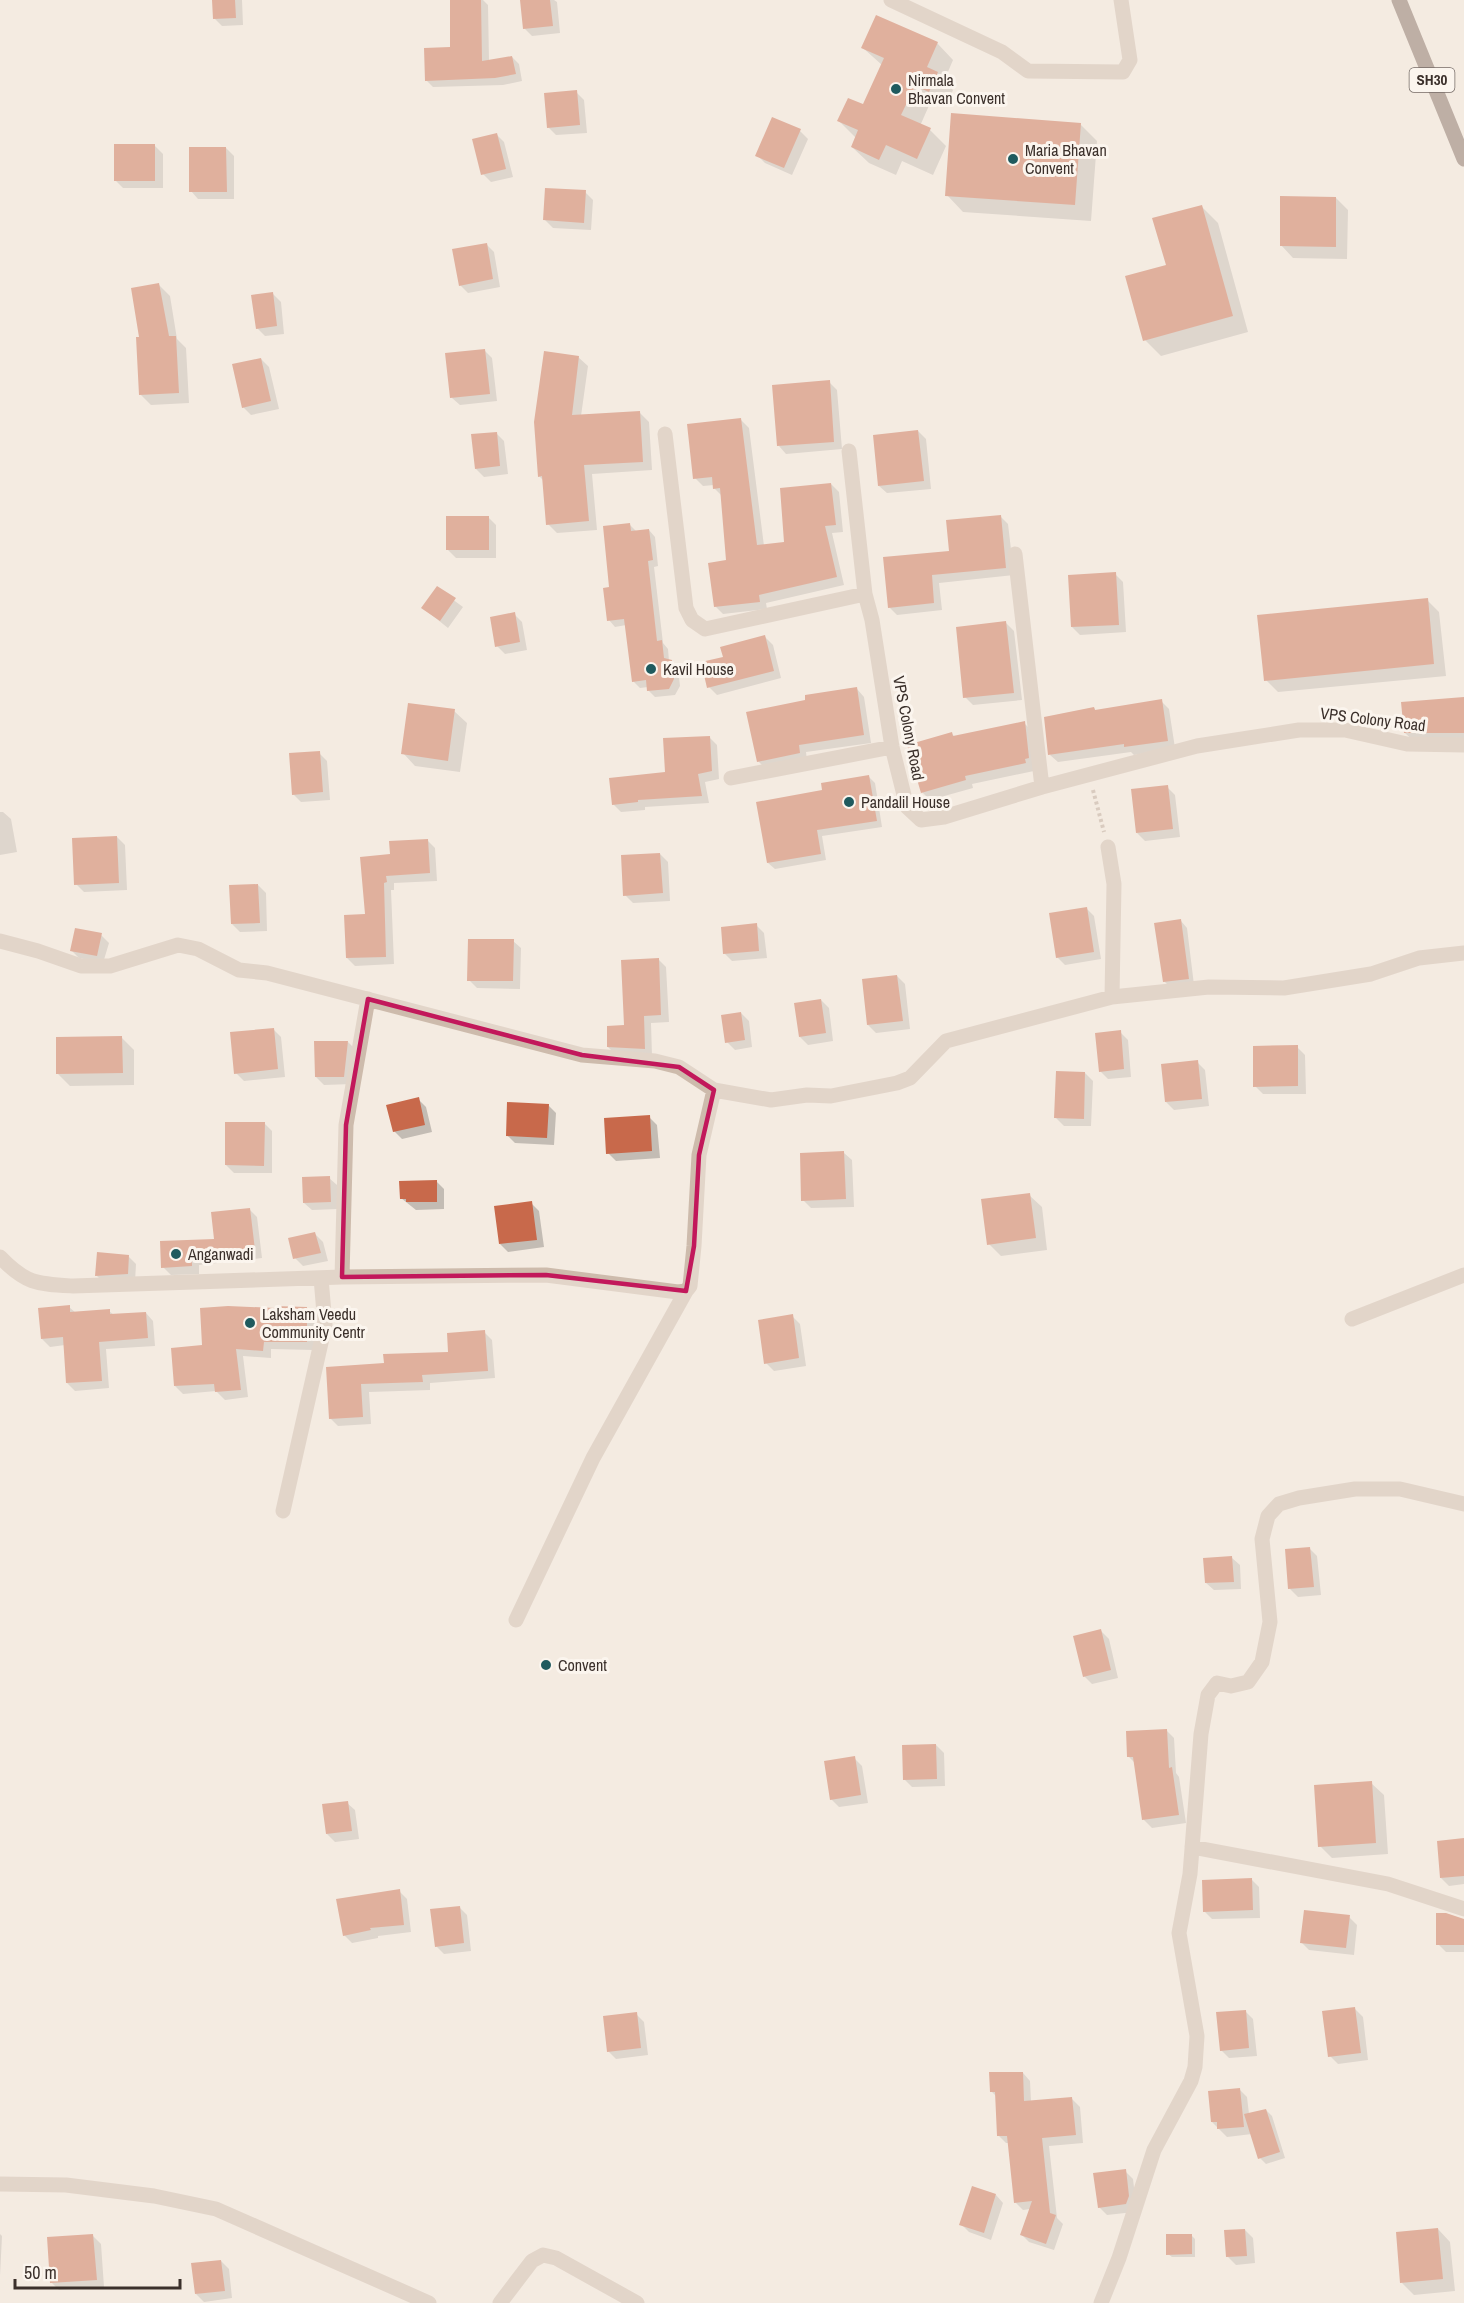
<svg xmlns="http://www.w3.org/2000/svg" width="1464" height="2303" font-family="'Archivo Narrow',sans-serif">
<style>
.shadow{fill:#0003}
.building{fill:#c8694b}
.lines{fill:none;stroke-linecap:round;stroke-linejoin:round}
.path{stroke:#b9a596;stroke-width:4;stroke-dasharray:3 3;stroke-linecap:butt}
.minor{stroke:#cdbbac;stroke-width:15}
.major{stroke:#7d675c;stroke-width:15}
.marked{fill:none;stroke:#c2185b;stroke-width:4.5;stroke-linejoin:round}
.poi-dot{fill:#1f5a5e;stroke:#fbf5ee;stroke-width:2}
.labels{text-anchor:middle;stroke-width:6;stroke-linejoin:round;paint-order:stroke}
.shield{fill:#fbf5ee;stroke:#756b66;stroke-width:1.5}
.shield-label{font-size:15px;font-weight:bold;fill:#3b302b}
.poi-label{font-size:16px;fill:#3b302b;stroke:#fbf5ee;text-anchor:start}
.street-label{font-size:16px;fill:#3b302b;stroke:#fbf5ee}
</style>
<rect width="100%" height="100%" fill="#f4ebe1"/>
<path class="shadow" d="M213 0H242L243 25 222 26 214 18Z
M451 0H483L488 5 489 61 512 57 519 64 522 81 503 85 433 87 426 80 451 49Z
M521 0H554L557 2 560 33 532 36 524 28Z
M937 43 953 60 944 81 953 90 946 107 931 101 920 126 930 130 946 146 933 175 902 161 896 175 869 163 852 147 856 138 839 121 864 106 882 65 863 48Z
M576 92 584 100 587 133 556 135 548 127Z
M1080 124 1097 141 1091 221 963 212 947 195Z
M800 131 808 139 792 175 765 163 757 155Z
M496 134 504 142 513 177 491 182 483 174Z
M155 146 163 154V188H123L115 180Z
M226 148 234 156V199H198L191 191Z
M585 192 593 200 591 230 553 228 545 220Z
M1336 198 1348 210 1347 259 1293 258 1281 245Z
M1201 206 1218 223 1248 332 1161 356 1145 340 1167 266Z
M486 244 494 252 500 287 468 293 460 285Z
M159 285 170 296 177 339 186 348 189 403 151 405 140 394 141 339Z
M273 294 281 302 284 334 265 336 257 328Z
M484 350 492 358 497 401 460 405 452 398Z
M578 357 588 366 581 416 640 413 649 422 652 470 592 474 597 530 557 533 548 524 544 481 539 476Z
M261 359 269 367 279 409 251 415 243 407Z
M829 382 837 390 842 449 786 454 779 446Z
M741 420 749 428 764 546 786 544 831 484 839 492 843 532 832 533 844 585 766 603 767 609 723 614 715 606 727 562 722 496 714 488V485L703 486 695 478Z
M918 431 926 439 931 489 887 493 879 486Z
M496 433 504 441 508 474 484 477 476 469Z
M1000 516 1008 524 1014 575 939 583 942 610 897 615 889 607 950 552Z
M488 517 496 525V558H456L448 550Z
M630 525 637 532 649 530 655 537 658 566 654 567 663 643 668 649 669 661 678 668 680 686 675 695 655 697 648 690V687L640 688 633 681 626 625 615 627 609 620 611 588Z
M1115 574 1123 582 1126 632 1080 635 1072 627Z
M437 588 463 607 448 628 423 608Z
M1427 600 1439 612 1446 676 1278 692 1266 680Z
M514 614 522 622 527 650 505 654 497 646Z
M1006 623 1014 631 1022 700 973 705 965 697Z
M765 637 773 645 781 678 717 695 709 687 724 658Z
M857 689 864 697 871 743 806 752 807 761 766 769 758 761Z
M1464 698V746L1418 745 1405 733Z
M1161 701 1169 709 1175 748 1134 755 1131 752 1058 762 1050 755 1094 708 1096 711Z
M454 711 467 723 460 772 415 766 403 753Z
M1024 723 1032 731 1034 771 972 784 973 788 930 800 922 792 952 734 956 738Z
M709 737 717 745 719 779 705 782 709 803 645 807V810L621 812 613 804 667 773Z
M319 753 327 761 330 800 301 802 293 794Z
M869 777 875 783 882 827 822 836 826 860 775 869 768 863 824 791Z
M1167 787 1175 795 1180 837 1145 841 1137 833Z
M0 812H3L11 819 17 852 0 855Z
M117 837 125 845 127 890 84 892 76 884Z
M427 840 435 848 437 881 394 883V890H391L394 964 355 966 347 958 367 916 391 855Z
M660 854 668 862 670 901 633 903 625 895Z
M258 885 266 893 267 931 240 932 232 924Z
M1086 908 1094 916 1101 959 1065 965 1057 957Z
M1181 921 1187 928 1194 985 1171 988 1164 981Z
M756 925 764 933 767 958 732 961 724 953Z
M101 935 109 943 103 963 79 958 71 950Z
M513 941 521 948 520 989 477 988 469 980Z
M658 959 666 967 669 1022 651 1023 652 1056 616 1055 608 1047 626 1027Z
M897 976 905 984 910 1029 876 1033 868 1025Z
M821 1000 829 1008 833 1041 808 1045 800 1037Z
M741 1013 749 1021 752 1047 735 1050 727 1042Z
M273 1029 281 1037 285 1077 244 1081 236 1073Z
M1120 1032 1128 1040 1131 1077 1108 1079 1100 1071Z
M122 1038 134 1050V1085L70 1086 58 1074Z
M348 1042 356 1050 352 1084 324 1085 316 1077Z
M1297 1047 1305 1055 1306 1094H1263L1255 1086Z
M1197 1062 1205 1070 1209 1106 1174 1110 1166 1102Z
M1085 1073 1093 1081 1091 1126H1064L1056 1118Z
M418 1099 426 1107 432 1132 402 1139 394 1131Z
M548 1105 556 1113 554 1145 515 1143 507 1135Z
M649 1117 657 1125 660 1158 616 1161 608 1153Z
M264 1123 272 1131V1173H234L226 1165Z
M844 1153 852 1160 854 1207 811 1208 803 1200Z
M329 1178 337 1185 338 1209 312 1210 304 1203Z
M436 1181 444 1189V1209L416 1210 401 1198Z
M1029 1195 1042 1207 1047 1250 1001 1256 989 1244Z
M531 1203 539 1211 544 1247 508 1252 500 1244Z
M249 1209 257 1217 262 1258 199 1265V1274L171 1275 163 1267 216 1241Z
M315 1234 323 1242 328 1261 303 1266 295 1258Z
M128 1256 136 1264 135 1282 104 1283 96 1275Z
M69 1307 76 1313 109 1311 114 1315 146 1313 153 1321 155 1346 106 1349 109 1388 75 1391 67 1383 65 1345 50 1347 42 1339Z
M307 1308 315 1316 314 1350 271 1349V1358L243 1356 248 1397 225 1400 216 1391 183 1394 175 1386 203 1347 276 1310Z
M792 1316 800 1324 806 1366 774 1371 766 1363Z
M484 1332 492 1340 495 1378 430 1383V1390L369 1392 371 1424 338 1426 330 1418 327 1368 385 1365 450 1354Z
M1309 1548 1317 1556 1321 1595 1298 1597 1290 1589Z
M1232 1558 1240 1565 1241 1589 1214 1590 1206 1583Z
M1101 1631 1109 1639 1118 1678 1092 1684 1084 1676Z
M1166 1730 1174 1738 1176 1773 1179 1777 1186 1823 1152 1828 1144 1820 1136 1764 1129 1757Z
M936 1745 944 1753 945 1786 912 1787 904 1779Z
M854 1758 862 1766 868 1803 839 1807 831 1799Z
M1371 1783 1384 1795 1388 1854 1332 1858 1320 1846Z
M347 1803 355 1810 359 1839 335 1842 327 1834Z
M1464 1840V1884L1449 1886 1441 1878Z
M1251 1879 1259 1887 1260 1918 1212 1919 1204 1911Z
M399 1891 407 1899 411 1932 378 1936V1938L352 1943 344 1935Z
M459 1907 467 1915 471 1951 444 1954 436 1946Z
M1349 1917 1357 1925 1354 1955 1309 1950 1301 1942Z
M1464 1919V1952H1446L1438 1944Z
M1355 2009 1363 2017 1368 2060 1338 2064 1330 2056Z
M1245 2011 1253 2019 1257 2056 1229 2058 1221 2050Z
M636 2014 644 2022 648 2055 616 2059 608 2051Z
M1023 2073 1030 2081 1031 2102 1072 2099 1080 2107 1083 2143 1049 2146 1057 2218 1063 2224 1054 2250 1029 2242 1021 2234 1030 2209 1023 2210 1015 2202 1009 2143H1006L998 2135 997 2097 991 2091Z
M1239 2089 1247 2097 1249 2114 1266 2110 1272 2116 1285 2158 1266 2164 1260 2158 1252 2134 1227 2137 1212 2122Z
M1125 2171 1133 2179 1136 2205 1134 2212 1107 2215 1099 2207Z
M996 2195 1003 2203 991 2240 969 2232 961 2224Z
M1438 2229 1450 2242 1455 2291 1414 2295 1402 2283Z
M1245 2230 1253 2238 1255 2263 1236 2265 1228 2257Z
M0 2234 2 2236 0 2276Z
M1191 2235 1195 2239V2257H1172L1168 2254Z
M93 2236 101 2244 104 2287 59 2290 51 2282Z
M221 2261 229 2269 232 2298 204 2302 196 2294Z"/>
<path class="building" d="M212 0H235L236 18 213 19Z
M450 0H481L482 61 512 56 516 74 495 78 425 81 424 48 450 47Z
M520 0H550L553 26 523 29Z
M876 15 938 42 927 67 938 72 929 92 915 86 901 115 931 128 917 159 886 145 879 160 851 147 858 130 837 121 848 98 863 104 884 58 861 48Z
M577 90 580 125 547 128 544 93Z
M951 113 1081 123 1075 205 945 196Z
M772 117 801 129 784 168 755 156Z
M497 133 506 169 481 175 472 139Z
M114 144H155V181H114Z
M189 147H226L227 192H189Z
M545 188 586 190 584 223 543 220Z
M1280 196 1336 197V247L1280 246Z
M1202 205 1233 316 1143 341 1125 276 1166 265 1152 218Z
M487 243 493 279 459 286 452 249Z
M159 283 169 336H176L179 393 139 395 136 337H139L131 288Z
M273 292 277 326 256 329 251 295Z
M485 349 490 394 450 398 445 353Z
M544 351 579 356 572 415 640 411 643 462 584 465 589 521 546 525 542 476 538 477 534 422Z
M261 358 271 401 242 408 232 364Z
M830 380 834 442 777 446 772 385Z
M741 418 757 545 784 542 780 488 831 483 836 525 825 526 837 577 759 595 760 602 714 607 708 563 726 560 720 488 713 489 712 477 693 479 687 424Z
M918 430 924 481 878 486 873 435Z
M497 432 500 466 475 469 471 434Z
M1001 515 1006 568 932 575 934 603 888 608 883 557 949 551 946 520Z
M446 516H489V550H446Z
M630 523 631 531 649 529 653 560 648 561 657 641 662 640 664 658 672 660 674 679 669 689 647 691 646 680 632 682 624 619 607 621 603 588 609 587 603 526Z
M1116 572 1119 625 1071 627 1068 575Z
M437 586 456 598 440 621 421 608Z
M1428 598 1434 664 1264 681 1257 615Z
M515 612 520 642 495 647 490 617Z
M1006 621 1014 693 963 698 956 627Z
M765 635 774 671 707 688 701 662 723 657 720 647Z
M857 687 864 735 799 745 800 753 757 762 746 712 805 700V695Z
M1464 697V733H1404L1401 702Z
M1162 699 1168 741 1124 747V744L1048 755 1044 717 1094 707 1095 710Z
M408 703 455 709 448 761 401 754Z
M1025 721 1029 758 1025 759 1026 763 965 776 966 780 921 793 907 745 952 732 953 736Z
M710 736 712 771 698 774 702 796 638 800V802L612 805 609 778 665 772 663 738Z
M320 751 323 792 292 795 289 753Z
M869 775 877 821 817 830 821 854 767 863 756 802 822 790 821 783Z
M1168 785 1173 829 1136 833 1131 789Z
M117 836 119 883 74 885 72 838Z
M428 839 430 873 386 876 387 882 384 883 386 957 346 958 344 915 365 914 360 857 390 854 389 841Z
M660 853 663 893 623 896 621 855Z
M258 884 260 923 231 924 229 885Z
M1087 907 1094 952 1056 958 1049 913Z
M1181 919 1189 979 1163 982 1154 923Z
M757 923 759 951 723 954 721 927Z
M75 928 102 933 97 956 70 951Z
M468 939H514L513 981H467Z
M659 958 661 1015 644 1016 645 1049 607 1047V1026L624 1025 621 960Z
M897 975 903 1021 867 1025 862 979Z
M821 999 826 1033 799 1037 794 1003Z
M741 1012 745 1040 725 1043 721 1015Z
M274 1028 278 1069 234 1074 230 1032Z
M1121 1030 1124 1069 1099 1072 1095 1033Z
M122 1036 123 1073 56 1074V1037Z
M314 1041H348L344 1077H315Z
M1298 1045V1086L1253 1087V1046Z
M1198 1060 1202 1099 1165 1102 1161 1064Z
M1056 1071 1085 1072 1084 1119 1054 1118Z
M419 1097 425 1125 393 1132 386 1105Z
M507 1102 549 1104 547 1138 506 1136Z
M650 1115 652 1151 606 1154 604 1118Z
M225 1122H265L264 1166 225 1165Z
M844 1151 846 1199 801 1201 800 1153Z
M330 1176 331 1202 303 1203 302 1177Z
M437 1180V1202H406V1199H400L399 1181Z
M1030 1193 1036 1238 987 1245 981 1199Z
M532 1201 537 1240 499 1244 494 1206Z
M250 1208 255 1250 192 1257V1266L161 1268 160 1241 214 1239 211 1212Z
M315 1232 321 1253 293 1259 288 1238Z
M97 1252 129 1255 128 1274 95 1276Z
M70 1305V1312L110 1309V1314L146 1312 148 1338 99 1342 102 1381 66 1383 63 1337 41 1339 38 1308Z
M228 1306 275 1308V1306L307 1307V1342H264L263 1351 236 1349 241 1390 215 1392 214 1384 174 1386 171 1348 202 1345 200 1308Z
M793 1314 799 1358 764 1364 758 1320Z
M485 1330 488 1371 422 1375 423 1382 361 1384 363 1417 329 1419 326 1367 384 1363 383 1354 448 1352 447 1333Z
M1310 1547 1314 1587 1288 1589 1285 1549Z
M1232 1556 1234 1582 1205 1583 1203 1558Z
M1101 1629 1111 1670 1083 1677 1073 1636Z
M1167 1729 1169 1768 1172 1767 1179 1815 1142 1820 1133 1757H1127L1126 1731Z
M936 1744 937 1779 903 1780 902 1745Z
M855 1756 861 1795 830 1800 824 1761Z
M1372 1781 1376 1843 1318 1847 1314 1785Z
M348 1801 352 1831 326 1834 322 1804Z
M1464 1838V1876L1440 1878 1437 1841Z
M1252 1878 1253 1910 1203 1912 1202 1880Z
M400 1889 404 1925 370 1928 371 1930 343 1936 336 1899Z
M460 1906 464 1943 435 1947 430 1909Z
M1304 1910 1350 1915 1346 1948 1300 1943Z
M1436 1913H1446L1464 1919V1945H1436Z
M1355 2007 1361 2053 1328 2057 1322 2011Z
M1246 2010 1249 2048 1220 2051 1216 2012Z
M637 2012 641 2048 607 2052 603 2016Z
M989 2072H1023L1024 2101 1072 2097 1076 2135 1042 2138 1050 2213 1056 2215 1046 2244 1020 2235 1032 2201 1014 2203 1007 2136H997L995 2092H990Z
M1240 2088 1244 2127 1217 2129V2122H1211L1208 2091Z
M1266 2109 1280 2152 1258 2159 1244 2114Z
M1126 2169 1129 2196 1126 2204 1098 2208 1093 2173Z
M972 2186 996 2194 984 2233 959 2225Z
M1438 2228 1443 2279 1400 2283 1396 2232Z
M1245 2229 1247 2256 1226 2257 1224 2230Z
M93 2234 97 2280 50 2283 47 2237Z
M1166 2234H1192V2254L1166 2255Z
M221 2260 225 2291 195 2294 191 2263Z"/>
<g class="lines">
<path class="path" d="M1093 790 1104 832"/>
<path class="minor" d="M891 0 1002 52 1028 71 1123 72 1130 60 1121 0
M665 434 686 608 692 620 705 629 865 594 872 620 892 747 907 807 921 820 944 817 1042 787 1197 746 1299 730H1345L1407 744 1464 745
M849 451 865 594
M1015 554 1042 787
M731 778 892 747
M1108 847 1114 884 1112 997
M0 941 38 951 81 966H110L178 945 198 949 239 970 267 973 582 1055 655 1061 679 1067 714 1090 771 1100 807 1095 831 1096 897 1083 910 1078 946 1041 1112 997 1209 987 1284 988 1371 974 1419 958 1464 953
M0 1257C26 1284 37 1284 73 1286L342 1277 346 1125 368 999
M342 1277 546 1275 678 1292 686 1291 690 1286 694 1246 699 1155 714 1090
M1352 1319 1464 1275
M283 1511 325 1325 321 1278
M516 1620 593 1458 686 1291
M1192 1847 1388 1884 1464 1909
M0 2184 66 2185 154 2196 216 2209 429 2303
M500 2303 532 2261 543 2255 556 2258 637 2303
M1101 2303 1119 2258 1154 2150 1191 2081 1195 2067 1197 2036 1179 1933 1190 1874 1201 1734 1208 1695 1217 1683 1231 1686 1248 1682 1262 1662 1270 1622 1262 1539 1268 1516 1279 1504 1299 1498 1355 1489H1400L1464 1504"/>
<path class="major" d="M1399 0 1464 159"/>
</g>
<path d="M0 0H1464V2303H0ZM368 999 582 1055 679 1067 714 1090 699 1155 694 1246 686 1291 546 1275 342 1277 346 1125Z" fill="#f4ebe1" fill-opacity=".55" fill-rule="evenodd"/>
<path class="marked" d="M368 999 582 1055 679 1067 714 1090 699 1155 694 1246 686 1291 546 1275 342 1277 346 1125Z"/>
<g class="poi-dot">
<circle cx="896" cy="89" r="6"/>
<circle cx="1013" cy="159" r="6"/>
<circle cx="651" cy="669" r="6"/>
<circle cx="849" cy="802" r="6"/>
<circle cx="176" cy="1254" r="6"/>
<circle cx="250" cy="1323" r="6"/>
<circle cx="546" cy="1665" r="6"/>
</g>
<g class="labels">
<rect class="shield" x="1409.5" y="68" width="45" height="24" rx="4.5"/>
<g class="shield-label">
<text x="1432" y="85">SH30</text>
</g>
<g class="poi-label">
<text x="908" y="86">Nirmala<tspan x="908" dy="18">Bhavan Convent</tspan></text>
<text x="1025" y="156">Maria Bhavan<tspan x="1025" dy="18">Convent</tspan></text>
<text x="663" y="675">Kavil House</text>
<text x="861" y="808">Pandalil House</text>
<text x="188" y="1260">Anganwadi</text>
<text x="262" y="1320">Laksham Veedu<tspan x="262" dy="18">Community Centr</tspan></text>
<text x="558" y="1671">Convent</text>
</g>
<g class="street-label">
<text transform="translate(1373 719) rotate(7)" y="6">VPS Colony Road</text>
<text transform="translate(909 728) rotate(79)" y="6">VPS Colony Road</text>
</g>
</g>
<path d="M15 2279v9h165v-9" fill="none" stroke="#3b302b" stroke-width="3"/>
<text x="24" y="2279" font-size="18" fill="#3b302b" stroke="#fbf5ee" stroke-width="4.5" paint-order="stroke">50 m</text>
</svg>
